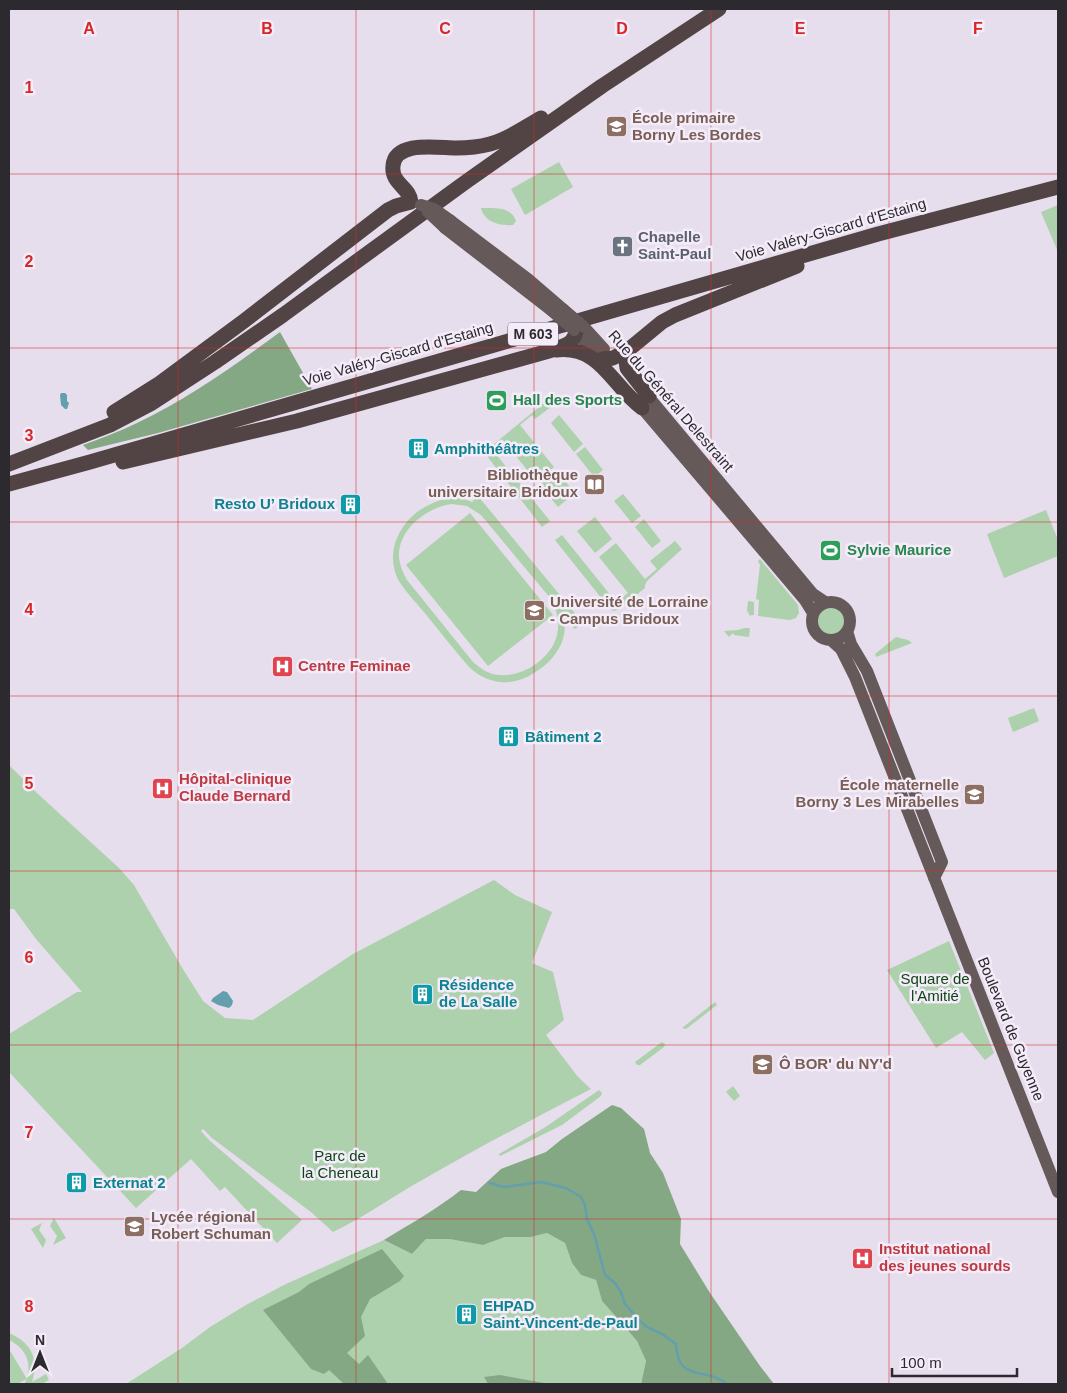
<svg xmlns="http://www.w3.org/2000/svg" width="1067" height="1393" font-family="Helvetica,sans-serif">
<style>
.green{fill:#acd1ac;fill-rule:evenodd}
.forest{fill:#84a884}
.water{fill:#639fac}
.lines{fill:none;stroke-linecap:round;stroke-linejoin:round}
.stream{stroke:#639fac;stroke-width:2.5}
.major{stroke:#665959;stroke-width:12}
.highway{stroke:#524444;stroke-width:15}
.major-bridge{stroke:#665959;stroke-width:12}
.grid{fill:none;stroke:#d62828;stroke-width:1;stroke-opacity:0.55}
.labels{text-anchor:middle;stroke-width:5;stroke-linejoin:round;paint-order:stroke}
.shield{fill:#f4ecf9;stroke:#69646c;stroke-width:1}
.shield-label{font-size:14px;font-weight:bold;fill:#2d2a2f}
.education-label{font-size:15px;font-weight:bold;fill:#785e54;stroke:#f4ecf9;text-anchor:start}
.street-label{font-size:15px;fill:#2d2a2f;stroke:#f4ecf9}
.worship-label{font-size:15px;font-weight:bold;fill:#5b616d;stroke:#f4ecf9;text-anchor:start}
.leisure-label{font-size:15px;font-weight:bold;fill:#27864d;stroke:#f4ecf9;text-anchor:start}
.culture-label{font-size:15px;font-weight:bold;fill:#0d838f;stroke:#f4ecf9;text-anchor:start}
.health-label{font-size:15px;font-weight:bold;fill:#be3a42;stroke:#f4ecf9;text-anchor:start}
.park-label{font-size:15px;fill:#0e4515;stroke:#f4ecf9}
.grid-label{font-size:16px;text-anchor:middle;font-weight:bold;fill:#d62828;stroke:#f4ecf9;stroke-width:5;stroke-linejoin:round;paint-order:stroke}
</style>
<rect width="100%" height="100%" fill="#e6deec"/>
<path class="green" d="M559 162 573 187 525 215 511 189Z
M1058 205V252L1041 212Z
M481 208C494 208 511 206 516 221L513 225C500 226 484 222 481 208Z
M555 394 560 400 535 419 532 415 520 425 554 467 537 482 502 439 491 448 550 521 542 527 487 456 486 453 488 449Z
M559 415 583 444 574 452 551 423Z
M585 447 603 470 594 477 576 454Z
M557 471 575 493 558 507 540 485Z
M623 494 641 516 632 523 614 501Z
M478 496 583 623 575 629 565 618C565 626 565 634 562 642 557 654 548 664 537 671 515 687 489 686 469 667 455 651 442 634 428 617 419 605 407 594 399 581 384 554 399 521 425 507 439 499 456 494 472 502ZM452 504 467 506 481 515 551 599C556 609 559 618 558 629 556 655 526 677 500 675 490 675 481 669 473 662L407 580C403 573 400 566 399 558 397 530 427 507 452 504Z
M1046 510 1058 540V556L1004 578 987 534Z
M470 513 553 615 488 666 406 565Z
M595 517 612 539 595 553 577 531Z
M644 519 661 541 652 548 635 527Z
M562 535 616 602 628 593 599 557 616 543 645 579 657 569 650 561 675 541 682 549 647 581 645 585V588L618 610 613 611 610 609 555 540Z
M760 559 798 605 799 613 796 618 790 620 758 616 759 600 756 599 760 565 758 561Z
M748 601 754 602V615H751V617L747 611Z
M817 621a14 14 0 1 1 28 0a14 14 0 1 1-28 0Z
M745 628H750L749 637 734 635 733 633 729 637 724 631 738 630Z
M896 637 908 640 912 643 876 657 875 654Z
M1034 708 1039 721 1013 732 1008 718Z
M9 765 38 794 119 868 134 885 181 966 203 1001 225 1018 253 1020 353 954 494 880 515 895 552 912 532 963 553 972 564 1020 546 1035 578 1077 591 1089C535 1118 479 1147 424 1179 393 1196 365 1217 333 1232L311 1212 212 1138 203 1129 201 1131 210 1141 302 1220 277 1243 225 1187 220 1191 191 1159 136 1208 9 1072V1034L77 992H82L36 939 14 909H9Z
M949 941 994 1053 985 1060 962 1032 936 1048 887 970Z
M715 1002 717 1005 686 1029 682 1028Z
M662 1042 665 1044 664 1047 640 1065H637L635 1062Z
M733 1086 740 1096 734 1101 726 1092Z
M599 1090 602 1093 601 1096 562 1125 500 1156 499 1154 544 1128Z
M54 1218 66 1238 53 1245 57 1236 50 1226Z
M42 1223 39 1230 46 1240 43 1248 31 1229Z
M547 1233 565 1243 572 1263 581 1275 596 1280 602 1301 637 1341 646 1361 641 1384H126L182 1348 210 1327 246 1305 286 1284 384 1240 412 1254 426 1239H449L483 1245 505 1237H531Z
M9 1333C32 1343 39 1359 32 1382L46 1374 49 1380 42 1384H24L27 1379 17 1384H9V1349L27 1379C32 1361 25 1348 9 1340Z"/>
<path class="forest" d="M280 332 312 389 158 433 88 450 83 445C101 438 119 432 137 423 188 399 235 365 280 332Z
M612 1105 621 1108 644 1129 650 1153 663 1173 681 1219 680 1244 710 1293 760 1366 774 1384H641L646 1361 637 1341 602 1301 596 1280 581 1275 572 1263 565 1243 547 1233 531 1237H505L483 1245 449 1239H426L412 1254 384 1240C410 1224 437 1209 461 1190L476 1192 501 1169 546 1152 562 1139Z
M382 1249 404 1276 400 1281 370 1299 361 1317 365 1336 347 1353 359 1364 368 1355 388 1384H344L329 1370 324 1374 311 1369 263 1310 299 1292 309 1284 332 1273Z
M500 1375 544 1383 546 1384H488L484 1377Z"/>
<path class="water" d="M61 393H65L67 395V401L69 403 67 409H65L61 405 60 395Z
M223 991 227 992 233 1001 232 1005 229 1008 218 1005 211 1001 213 998Z"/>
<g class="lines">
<path class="stream" d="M490 1183 504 1187 541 1182 566 1188 581 1197 585 1205 587 1219 594 1234 605 1275 615 1283 621 1292 625 1304 640 1321 647 1327 664 1335 676 1344C678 1384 705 1366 727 1384"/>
<path class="major" d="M451 221 528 279 564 310
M445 228 551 310
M584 327 604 349
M574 330 606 363
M642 389 813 594 825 602
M637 402 805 600 813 613
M812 621a19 19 0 1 1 38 0a19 19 0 1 1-38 0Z
M847 631 851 644 867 671 942 862 934 878
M831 640 841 649 855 677 1058 1192"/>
<path class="highway" d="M556 350C601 345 611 385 642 408
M603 359 613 358 628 350
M649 396 627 368 626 361 628 350 662 322 675 315 797 266
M114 412 160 383 244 321 388 210 396 206 411 202C410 187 391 184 393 166 395 140 439 148 456 148 467 148 479 147 490 144 509 139 525 127 541 118
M123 462 297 421 549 351C569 344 575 345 578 322
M9 464 110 425 152 403 215 362 283 315 467 181 602 86 719 9
M9 484 90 462 878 234 1058 187"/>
<path class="major-bridge" d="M421 205 434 209 451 221
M428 212 445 228
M551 310 574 330
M564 310 584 327"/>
</g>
<path class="grid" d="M178 9V1384M356 9V1384M534 9V1384M711 9V1384M889 9V1384M9 174H1058M9 348H1058M9 522H1058M9 696H1058M9 871H1058M9 1045H1058M9 1219H1058"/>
<defs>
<symbol id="school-square" viewBox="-11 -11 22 22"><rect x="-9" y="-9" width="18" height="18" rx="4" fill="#8d6e63" stroke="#f4ecf9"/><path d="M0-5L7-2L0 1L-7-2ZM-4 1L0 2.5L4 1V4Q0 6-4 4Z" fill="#fff"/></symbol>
<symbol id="church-square" viewBox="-11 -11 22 22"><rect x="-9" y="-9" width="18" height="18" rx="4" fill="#6b7280" stroke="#f4ecf9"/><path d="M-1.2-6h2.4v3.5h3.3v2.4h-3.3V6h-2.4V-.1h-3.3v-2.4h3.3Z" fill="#fff"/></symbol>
<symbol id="stadium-square" viewBox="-11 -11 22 22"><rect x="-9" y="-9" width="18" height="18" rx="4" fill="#2e9e5b" stroke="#f4ecf9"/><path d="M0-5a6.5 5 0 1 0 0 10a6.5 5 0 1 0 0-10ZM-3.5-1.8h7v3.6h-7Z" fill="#fff"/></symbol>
<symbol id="building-square" viewBox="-11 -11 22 22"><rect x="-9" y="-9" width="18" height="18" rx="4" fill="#0f9aa8" stroke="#f4ecf9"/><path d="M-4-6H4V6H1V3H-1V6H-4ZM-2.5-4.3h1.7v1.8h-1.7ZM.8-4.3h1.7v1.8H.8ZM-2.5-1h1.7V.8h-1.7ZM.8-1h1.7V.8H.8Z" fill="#fff"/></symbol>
<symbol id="library-square" viewBox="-11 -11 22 22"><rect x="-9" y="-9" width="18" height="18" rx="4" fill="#8d6e63" stroke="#f4ecf9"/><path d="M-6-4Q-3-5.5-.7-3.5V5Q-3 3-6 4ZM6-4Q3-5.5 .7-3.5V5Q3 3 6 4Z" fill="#fff"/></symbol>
<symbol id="university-square" viewBox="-11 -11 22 22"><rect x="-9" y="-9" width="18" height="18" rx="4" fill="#8d6e63" stroke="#f4ecf9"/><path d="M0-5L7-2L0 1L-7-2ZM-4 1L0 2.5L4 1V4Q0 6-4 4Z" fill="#fff"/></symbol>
<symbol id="hospital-square" viewBox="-11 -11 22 22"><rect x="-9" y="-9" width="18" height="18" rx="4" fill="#e0444e" stroke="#f4ecf9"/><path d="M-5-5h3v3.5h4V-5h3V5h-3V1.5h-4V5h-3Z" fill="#fff"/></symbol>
</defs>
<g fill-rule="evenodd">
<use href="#school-square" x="604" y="114" width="25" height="25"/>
<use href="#church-square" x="610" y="234" width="25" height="25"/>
<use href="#stadium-square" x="484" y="388" width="25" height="25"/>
<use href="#building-square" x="406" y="436" width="25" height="25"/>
<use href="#library-square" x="582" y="472" width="25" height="25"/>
<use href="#building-square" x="338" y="492" width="25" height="25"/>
<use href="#stadium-square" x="818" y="538" width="25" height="25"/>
<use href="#university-square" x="522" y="598" width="25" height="25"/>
<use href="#hospital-square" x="270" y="654" width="25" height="25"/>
<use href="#building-square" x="496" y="724" width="25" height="25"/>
<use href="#hospital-square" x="150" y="776" width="25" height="25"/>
<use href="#school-square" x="962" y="782" width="25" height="25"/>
<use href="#building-square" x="410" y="982" width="25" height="25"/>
<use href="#school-square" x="750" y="1052" width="25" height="25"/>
<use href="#building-square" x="64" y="1170" width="25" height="25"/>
<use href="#school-square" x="122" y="1214" width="25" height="25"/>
<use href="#hospital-square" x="850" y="1246" width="25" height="25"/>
<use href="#building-square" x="454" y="1302" width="25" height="25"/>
</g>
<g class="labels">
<rect class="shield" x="508" y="322.5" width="50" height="23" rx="4"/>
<g class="shield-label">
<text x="533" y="339">M 603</text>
</g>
<g class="education-label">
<text x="632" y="123">École primaire<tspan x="632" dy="17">Borny Les Bordes</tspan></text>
<text x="578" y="480" text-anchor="end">Bibliothèque<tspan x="578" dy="17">universitaire Bridoux</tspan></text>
<text x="550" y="607">Université de Lorraine<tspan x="550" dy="17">- Campus Bridoux</tspan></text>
<text x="959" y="790" text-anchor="end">École maternelle<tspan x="959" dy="17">Borny 3 Les Mirabelles</tspan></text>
<text x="779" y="1069">Ô BOR' du NY'd</text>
<text x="151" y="1222">Lycée régional<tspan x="151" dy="17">Robert Schuman</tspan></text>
</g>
<g class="street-label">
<text transform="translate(831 230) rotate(-16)" y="5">Voie Valéry-Giscard d'Estaing</text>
<text transform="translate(398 354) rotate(-16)" y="5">Voie Valéry-Giscard d'Estaing</text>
<text transform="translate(671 401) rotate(49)" y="5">Rue du Général Delestraint</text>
<text transform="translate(1011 1029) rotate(68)" y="5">Boulevard de Guyenne</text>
</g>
<g class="worship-label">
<text x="638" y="242">Chapelle<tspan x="638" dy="17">Saint-Paul</tspan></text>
</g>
<g class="leisure-label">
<text x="513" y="405">Hall des Sports</text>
<text x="847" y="555">Sylvie Maurice</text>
</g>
<g class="culture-label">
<text x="434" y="454">Amphithéâtres</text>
<text x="335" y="509" text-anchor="end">Resto U’ Bridoux</text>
<text x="525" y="742">Bâtiment 2</text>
<text x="439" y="990">Résidence<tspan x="439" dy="17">de La Salle</tspan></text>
<text x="93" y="1188">Externat 2</text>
<text x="483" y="1311">EHPAD<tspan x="483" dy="17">Saint-Vincent-de-Paul</tspan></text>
</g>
<g class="health-label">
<text x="298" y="671">Centre Feminae</text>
<text x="179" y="784">Hôpital-clinique<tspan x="179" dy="17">Claude Bernard</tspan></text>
<text x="879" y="1254">Institut national<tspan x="879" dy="17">des jeunes sourds</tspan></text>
</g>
<g class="park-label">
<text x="935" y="984">Square de<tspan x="935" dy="17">l'Amitié</tspan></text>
<text x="340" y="1161">Parc de<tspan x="340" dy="17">la Cheneau</tspan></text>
</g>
</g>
<g class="grid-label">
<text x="89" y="34">A</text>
<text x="267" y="34">B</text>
<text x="445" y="34">C</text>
<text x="622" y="34">D</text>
<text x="800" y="34">E</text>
<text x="978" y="34">F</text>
<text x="29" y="93">1</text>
<text x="29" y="267">2</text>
<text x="29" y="441">3</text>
<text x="29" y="615">4</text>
<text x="29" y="789">5</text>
<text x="29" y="963">6</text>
<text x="29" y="1138">7</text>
<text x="29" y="1312">8</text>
</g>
<rect width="1067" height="1393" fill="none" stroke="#2d2a2f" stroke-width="20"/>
<g transform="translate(40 1353)" stroke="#f4ecf9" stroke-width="4" paint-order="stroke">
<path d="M0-4L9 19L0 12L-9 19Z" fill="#2d2a2f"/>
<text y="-8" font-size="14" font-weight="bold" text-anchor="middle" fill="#2d2a2f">N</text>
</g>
<path d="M892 1368v8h125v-8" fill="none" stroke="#2d2a2f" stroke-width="2.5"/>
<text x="900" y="1368" font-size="15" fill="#2d2a2f" stroke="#f4ecf9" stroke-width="4" paint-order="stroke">100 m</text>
</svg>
